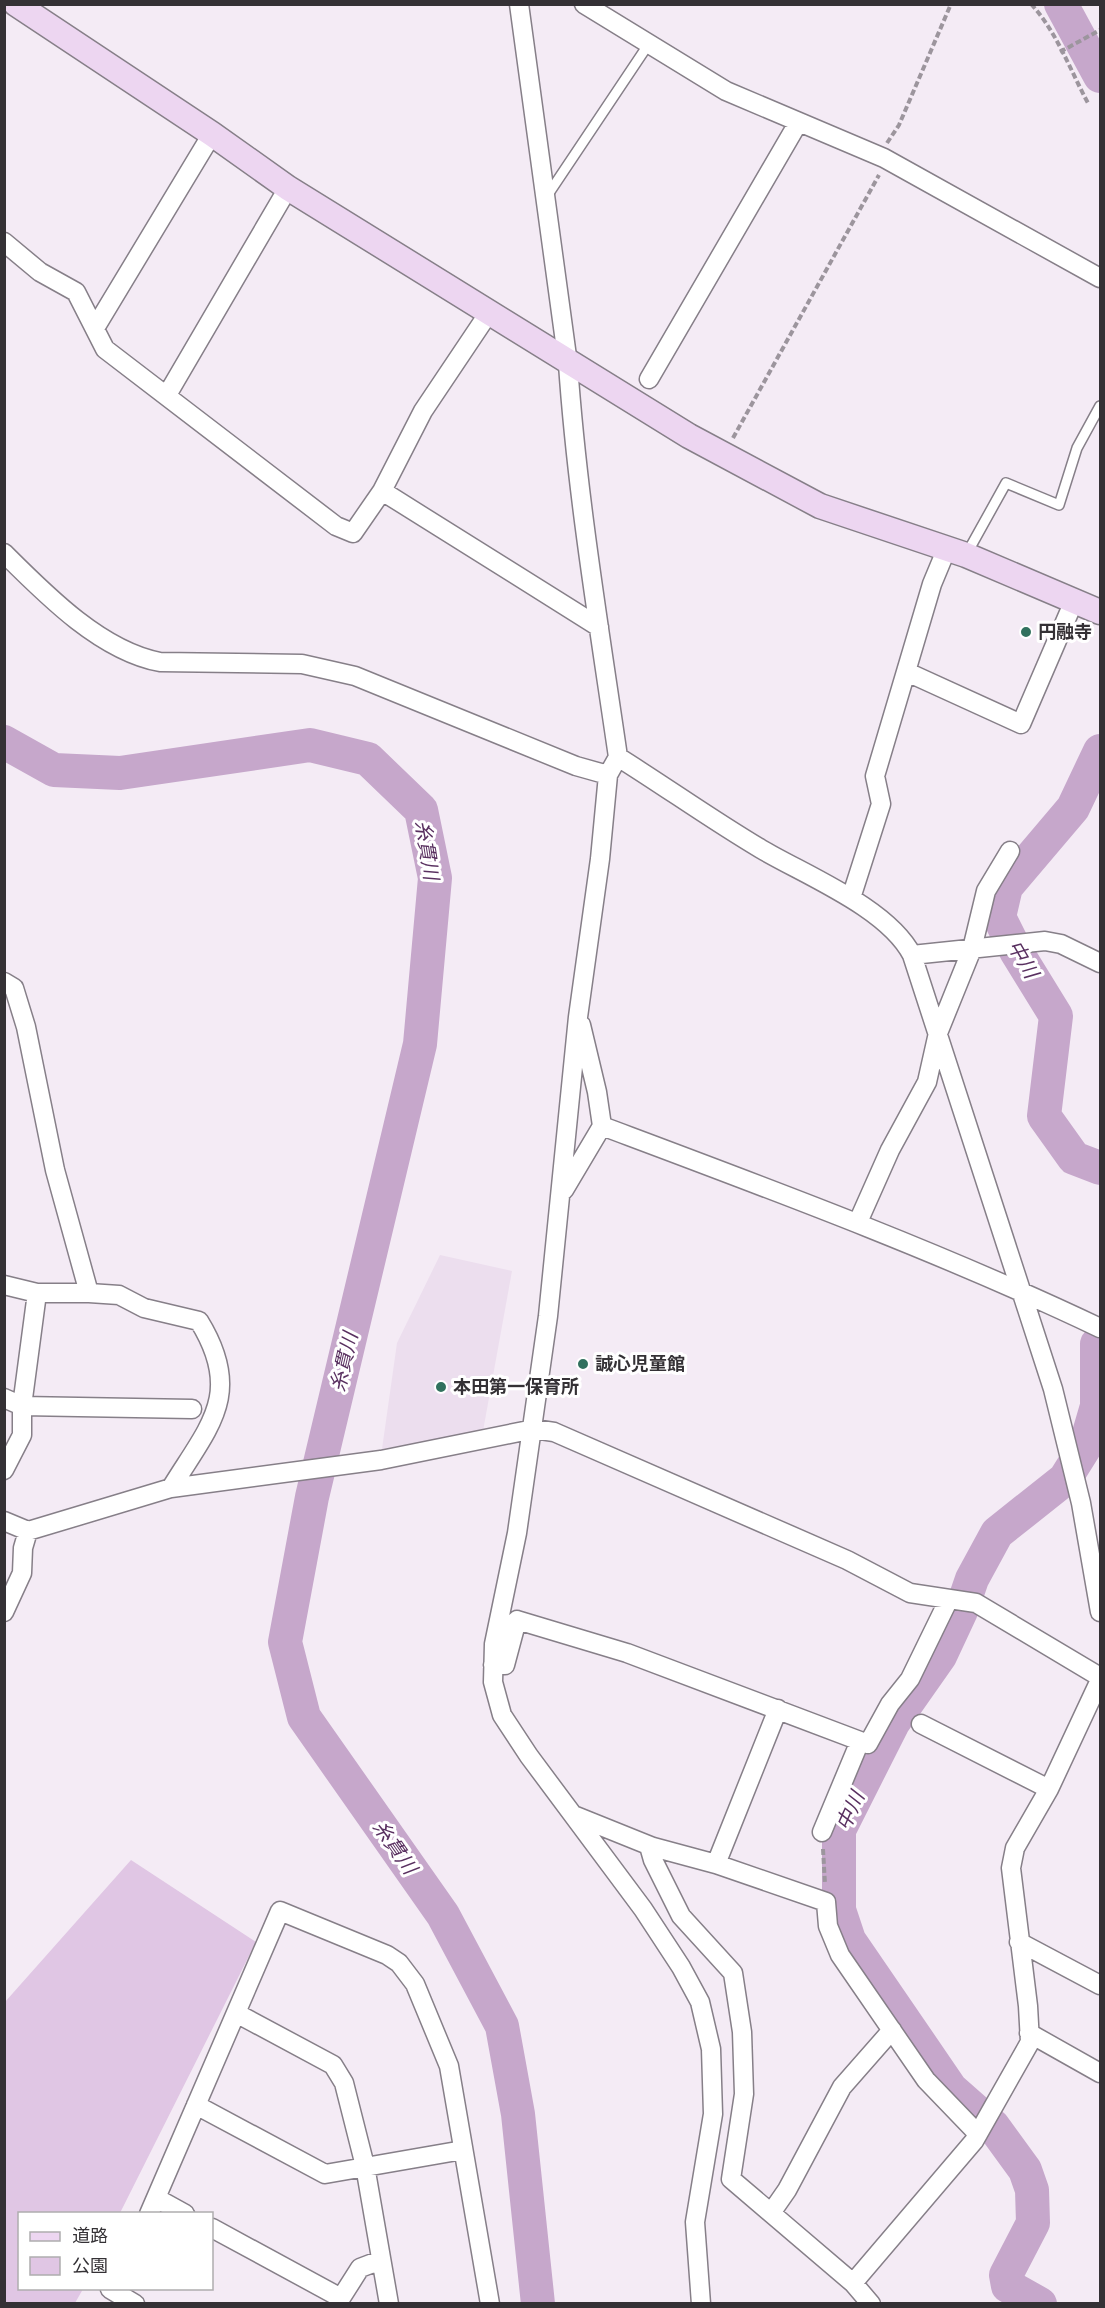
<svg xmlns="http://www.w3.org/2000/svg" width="1105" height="2308" font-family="'Space Grotesk','Noto Sans JP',sans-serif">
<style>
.built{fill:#ecdeee}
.green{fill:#e0c6e4}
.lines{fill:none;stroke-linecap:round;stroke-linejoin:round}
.river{stroke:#c6a7cb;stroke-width:34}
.lane-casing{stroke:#867f88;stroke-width:12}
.street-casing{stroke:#867f88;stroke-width:21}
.secondary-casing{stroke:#867f88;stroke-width:27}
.path{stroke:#9c959d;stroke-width:4;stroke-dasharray:6 3;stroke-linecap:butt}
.lane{stroke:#fff;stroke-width:9}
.street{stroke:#fff;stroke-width:18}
.secondary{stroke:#edd6f1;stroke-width:24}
.poi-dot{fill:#31715e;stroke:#fff;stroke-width:2}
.labels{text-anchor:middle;stroke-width:6;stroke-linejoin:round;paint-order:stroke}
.poi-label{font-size:18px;font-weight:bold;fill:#343135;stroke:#fff;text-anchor:start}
.water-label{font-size:20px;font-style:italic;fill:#593060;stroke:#fff}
</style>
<rect width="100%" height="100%" fill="#f4ebf5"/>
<path class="built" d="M440 1255 512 1271 483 1431 382 1449 397 1343Z"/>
<path class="green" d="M131 1860 256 1942 120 2213 20 2214V2288L83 2289 75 2303H5V2002Z"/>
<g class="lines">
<path class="river" d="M1061 4 1100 76
M4 742 54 770 120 773 310 745 368 759 421 810 435 878 420 1044 312 1497 285 1642 304 1717 443 1915 502 2026 518 2114 538 2304
M1100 751 1073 808 1006 887 999 917 1016 951 1056 1016 1044 1116 1074 1158 1100 1168
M1040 2304 1008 2286 1006 2275 1033 2223 1032 2190 1025 2170 993 2126 951 2089 849 1940 839 1910V1830L893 1723 940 1656 961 1611 972 1579 997 1533 1065 1479 1085 1447 1097 1406V1344L1100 1341"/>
<defs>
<path id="lane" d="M547 196 648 45
M966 555 1006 483 1059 505 1077 448 1100 406"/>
<path id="street" d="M519 4 568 364C577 495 599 626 618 757L608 775 600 859 578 1017 548 1316 517 1533 494 1644 493 1682 502 1715 529 1756 643 1909 681 1967 700 2002 711 2049 713 2114 695 2222 701 2304
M584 4 726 91 884 158 1100 278
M4 242 40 272 76 292 105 349 336 526 353 533 382 491 599 627
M95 328 212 134
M649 379 798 123
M167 395 288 188
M382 491 423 411 488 314
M4 553C46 595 101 651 160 662L302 664 355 676 576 766 608 775
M907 672 1021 724 1074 601
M618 757C666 787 712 820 761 849 805 875 888 908 912 955L1053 1389 1081 1503 1100 1612
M851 898 881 804 875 776 932 584 947 548
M912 955 1045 941 1061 944 1100 963
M4 982 14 988 26 1027 55 1170 89 1293 119 1295 144 1308 199 1321C244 1394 209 1426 171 1488
M581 1025 597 1092 602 1126
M564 1190 602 1126C770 1189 938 1251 1100 1328
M858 1222 890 1150 927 1082 938 1033 972 949 986 891 1010 851
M4 1285 37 1293
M4 1398 22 1406 192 1409
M4 1470 22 1435V1406L37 1293H89
M4 1521 28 1531 171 1488 381 1460 534 1429 554 1432 847 1560 910 1593 976 1603 1100 1677
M4 1612 22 1573 23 1548 28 1531
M493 1665H505L517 1620 627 1653 868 1744 890 1704 910 1679 949 1599
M921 1724 1049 1789
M576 1816 653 1847 716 1864 826 1902 828 1926 840 1955 926 2080 978 2134
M822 1832 860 1741
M649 1846 653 1860 681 1916 733 1973 742 2032 744 2094 731 2179 853 2283
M716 1864 778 1709
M1019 1942 1100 1985
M236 2013 333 2065 344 2083 365 2166 389 2304
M1029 2033 1100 2073
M196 2105 325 2174 463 2150
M156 2198 185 2214
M771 2213 787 2190 842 2087 892 2030
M149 2214 280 1911 387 1955 399 1963 415 1984 449 2066 490 2304
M212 2228 341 2298 360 2268 381 2260
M110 2289 135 2304
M871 2304 853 2283 974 2141 1030 2042 1028 2006 1011 1868 1015 1848 1049 1789 1100 1680"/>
<path id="secondary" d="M16 4 212 134 288 188 689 436 820 506 966 555 1100 612"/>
</defs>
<use href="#lane" class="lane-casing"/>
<use href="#street" class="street-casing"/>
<use href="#secondary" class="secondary-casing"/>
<path class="path" d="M1031 4C1057 32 1070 70 1088 103
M1060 52 1100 30
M887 143 899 125 951 4
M733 438 879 175
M823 1849 825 1884"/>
<use href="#lane" class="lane"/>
<use href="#street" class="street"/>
<use href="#secondary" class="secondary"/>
</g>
<g class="poi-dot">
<circle cx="1026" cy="632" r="6"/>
<circle cx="583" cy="1364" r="6"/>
<circle cx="441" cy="1387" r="6"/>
</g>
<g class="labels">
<g class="poi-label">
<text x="1038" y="638">円融寺</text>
<text x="595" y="1370">誠心児童館</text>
<text x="453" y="1393">本田第一保育所</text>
</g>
<g class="water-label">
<text transform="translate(427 850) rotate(81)" y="7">糸貫川</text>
<text transform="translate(1023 959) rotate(60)" y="7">中川</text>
<text transform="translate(344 1362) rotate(-77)" y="7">糸貫川</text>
<text transform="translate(850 1811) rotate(-66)" y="7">中川</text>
<text transform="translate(395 1847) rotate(55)" y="7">糸貫川</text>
</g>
</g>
<rect width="1105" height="2308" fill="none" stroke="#343135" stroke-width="12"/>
<rect x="18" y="2212" width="195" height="78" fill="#ffffff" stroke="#aeadae" stroke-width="1.5"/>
<rect x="30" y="2232" width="30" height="9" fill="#edd6f1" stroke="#aeadae" stroke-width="1.5"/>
<text x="72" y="2242" font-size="18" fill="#343135">道路</text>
<rect x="30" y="2257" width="30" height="18" fill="#e0c6e4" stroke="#aeadae" stroke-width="1.5"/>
<text x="72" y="2272" font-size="18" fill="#343135">公園</text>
</svg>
